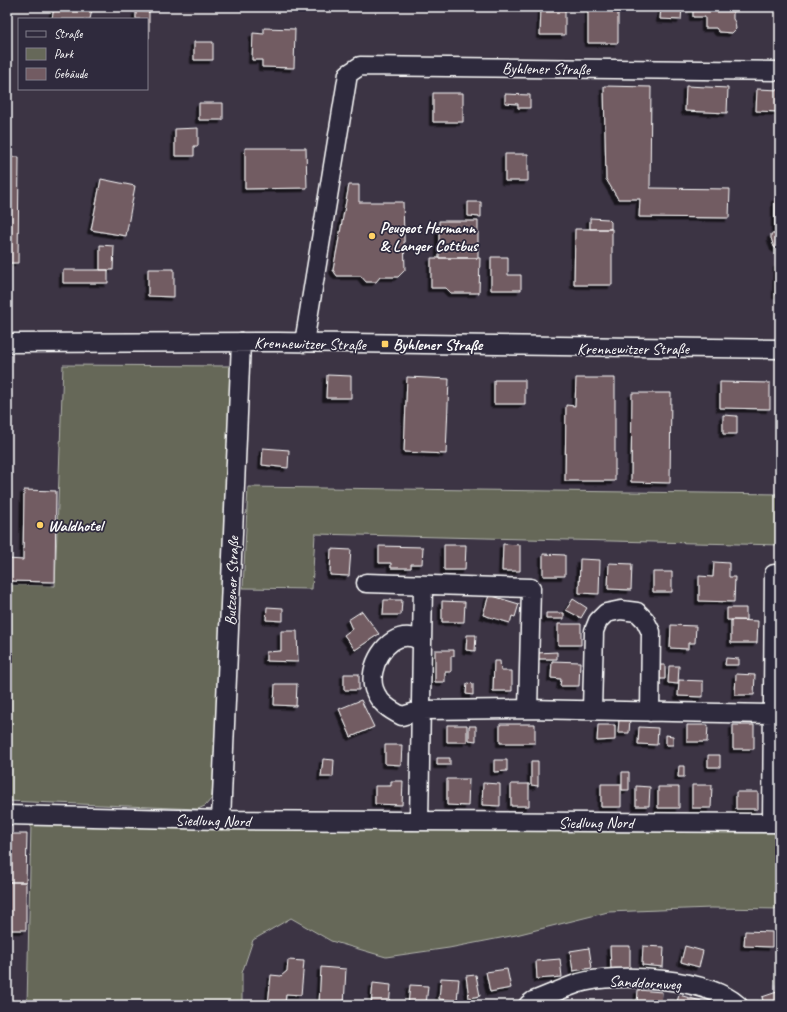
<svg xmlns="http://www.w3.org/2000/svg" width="787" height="1012" font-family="Caveat,sans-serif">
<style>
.green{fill:#666859;stroke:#b2b4ac}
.building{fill:#725b62;stroke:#fff;filter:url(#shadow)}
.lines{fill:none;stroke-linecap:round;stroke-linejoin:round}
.minor-casing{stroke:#fff;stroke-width:21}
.minor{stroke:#2f2a3d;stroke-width:18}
.poi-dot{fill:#ffd166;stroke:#2f2a3d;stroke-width:1.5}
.labels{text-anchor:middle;stroke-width:3.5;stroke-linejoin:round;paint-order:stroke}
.street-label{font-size:16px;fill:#fff;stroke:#2f2a3d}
.poi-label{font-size:16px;font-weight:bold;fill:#fff;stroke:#2f2a3d;text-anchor:start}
</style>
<defs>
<filter id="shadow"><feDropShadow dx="-3.5" dy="3.5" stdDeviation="0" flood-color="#0009"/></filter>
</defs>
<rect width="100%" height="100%" fill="#3c3444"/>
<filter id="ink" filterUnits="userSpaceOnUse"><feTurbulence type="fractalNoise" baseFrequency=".025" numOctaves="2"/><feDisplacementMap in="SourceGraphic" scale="8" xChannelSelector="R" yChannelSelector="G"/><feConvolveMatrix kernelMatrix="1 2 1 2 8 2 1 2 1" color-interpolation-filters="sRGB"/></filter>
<g filter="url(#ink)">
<path class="green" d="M63 365 235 366 212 798 205 806 198 809 7 801V585L55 586Z
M248 487 780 494V545L315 534 312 589 243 588Z
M31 823 236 829 780 833V909L711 908 608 912 516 935 449 948 386 957 331 941 291 918 253 940 242 973V1005H27Z"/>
<path class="building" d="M54 7H78L92 10 90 19H52Z
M541 7H565V35H540Z
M588 7H618V43H588Z
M661 7H682L681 20 660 19Z
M693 7H733V19L735 22 736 29 732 33 719 32 716 28H705V17H693Z
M136 11 149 12V38H147V19H136Z
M264 28 295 29 294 68 262 67V60H252L253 33 264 34Z
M194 42H213V60H194Z
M604 86 651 87 650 188 730 189 729 218 639 217 640 199H618L606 179Z
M686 86 728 88 727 113 685 111Z
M757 89 780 90V112L756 111Z
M433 93H463V122H433Z
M505 94 530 95V108H518V104L505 103Z
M199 103H223V120H199Z
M198 128V146H194V156H175V129Z
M245 148H306L307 188 245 189Z
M505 154H528V181H505Z
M7 157H19L18 263H7Z
M101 179 135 186 126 236 91 230Z
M349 185H359V202H403L405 270 398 277H380L376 282H366L361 276H337L333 270Z
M775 198H780V251L774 247 771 238V234H775Z
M468 202H481V217L468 216Z
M590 218 608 219 611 222V229H590Z
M439 221H478V258H439Z
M575 229H612V285H574Z
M100 245 114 246 113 270H100Z
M491 257H508V275H521V290H491Z
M431 258H480L479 293H451L446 288H431Z
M777 264H780V296L776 295Z
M148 269H174V297L148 296Z
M63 270H108V283H63Z
M327 375 351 376V398H326Z
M407 377 449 379 446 454 404 452Z
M576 378H615V481H565L566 405 575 406Z
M494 380H525V404H494Z
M720 382 770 383V409L720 408Z
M632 393H671L670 483 631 482Z
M723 415 737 416V434H723Z
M263 448 289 450 288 468 262 465Z
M24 490 56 491 55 582 7 581V559L23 560Z
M503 544 520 545V571H502Z
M444 545H466L465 570H444Z
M379 546 423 547 422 564H411V568H391V563H379Z
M331 549 351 550 349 576 330 575Z
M543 554 565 555V576H543Z
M580 559 600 560 599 594 579 593Z
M714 562 729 563V577H735L734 602 699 601V576L713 577Z
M609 563 632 564 631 590 608 589Z
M653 572H672V592H653Z
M489 595 519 604 515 617 512 616 510 623 483 615Z
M573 599 587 608 581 618 566 610Z
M384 600H402L401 615H383Z
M442 601 465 602 464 622H442Z
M267 607 283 608V621L266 620Z
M727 608H746V620H727Z
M362 611 379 634 355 650 344 635 352 629 348 620Z
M546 613H564V619H546Z
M731 620 758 621 757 643H731Z
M558 624H581V645H558Z
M671 625 696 626 695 643H688V649L670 648Z
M281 631H297L298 662 266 661V652L281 651Z
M467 635H476L475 651 466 650Z
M435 650H454V656H451V672H445V682H435Z
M557 652V659H537V653Z
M726 658 739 659V665H725Z
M494 661H500L501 671H512V691H493Z
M552 661 580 662 579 686H560L561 679 551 678Z
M657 665H665V679H657Z
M669 666H679L678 684 668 683Z
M344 674H359V690H344Z
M736 674 755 675 754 695H735Z
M679 680 703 681V697L678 696Z
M467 683 473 684V695L466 694Z
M275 684H297L296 706 274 705Z
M361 700 374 727 351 737 339 709Z
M619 719H630L629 733H618Z
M500 724H535V743H500Z
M447 725H467V742H447Z
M598 725H615V740L597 741Z
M687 725H708L707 742H687Z
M733 725H754V749H733Z
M469 726H476V741L469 740Z
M639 727 658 728 657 745 638 744Z
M666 735 673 736V745H666Z
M385 745H402L401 765 385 764Z
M708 755H720V767H708Z
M437 758H450V765H437Z
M323 759 334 760 333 777H321Z
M494 760H507V771L494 772Z
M531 761H538V786L531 785Z
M679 766H684V777H678Z
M622 772H629V790H622Z
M447 779H469L468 806 447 805Z
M391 781H403L402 805 375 804V786H391Z
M483 783 500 784V806L482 805Z
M511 784H529V806H511Z
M601 784H621V807H601Z
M692 785H712L711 808H692Z
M636 786 650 787 649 806H636Z
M658 787H679V808H658Z
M736 792H758V809H736Z
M10 834H27L26 882H9Z
M7 882H26V930H7Z
M745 931 772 932V947L744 946Z
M610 946H630V969H611Z
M643 946 664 947 663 967 642 965Z
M685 946 703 951 699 967 681 962Z
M589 948 592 968 573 971 570 951Z
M779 955H780V981L778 980Z
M560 959 562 977 537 979 536 961Z
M288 960 304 961 301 995 286 994 285 1005H268L271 975 281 976 287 971Z
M321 967 346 969 344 1005 319 1004Z
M507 969 511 988 490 992 486 972Z
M476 975 480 996 469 998 466 976Z
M441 978 459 979 457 1001 439 999Z
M373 983 391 985 389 1005H371Z
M410 985 428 986 426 1005H408Z
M638 990 662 992 661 1005H637Z
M780 991V1005H764L762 997Z
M679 995 701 1001 700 1005H676Z
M563 1000 574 1005H561Z"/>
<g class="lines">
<defs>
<path id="minor" d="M7 343 278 342 780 349
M304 343 348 74 360 66 780 71
M366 583 531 588 528 709
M422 642C418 640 414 637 410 637 386 634 367 668 374 689 379 703 390 710 402 716L422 710 528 709 774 714
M592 710 594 631 598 621 606 613 621 610 637 612 645 620 651 632 650 712
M7 815 221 820 780 823
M221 820 241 342
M419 821 423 585
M772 823 774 574
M528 1005 533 1001C549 995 564 988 579 983 617 972 708 978 738 1005"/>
</defs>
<use href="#minor" class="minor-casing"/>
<use href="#minor" class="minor"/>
</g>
</g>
<g class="poi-dot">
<circle cx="372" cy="236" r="4"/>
<rect x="381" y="340" width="8" height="8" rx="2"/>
<circle cx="40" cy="525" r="4"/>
</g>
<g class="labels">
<g class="street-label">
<text transform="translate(546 68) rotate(1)" y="6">Byhlener Straße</text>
<text transform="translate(310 343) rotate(1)" y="6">Krennewitzer Straße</text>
<text x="633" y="354">Krennewitzer Straße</text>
<text transform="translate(231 581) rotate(-88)" y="6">Butzener Straße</text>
<text transform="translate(213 820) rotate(1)" y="6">Siedlung Nord</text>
<text x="596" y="828">Siedlung Nord</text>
<text transform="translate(645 982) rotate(3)" y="6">Sanddornweg</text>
</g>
<g class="poi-label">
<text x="380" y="233">Peugeot Hermann<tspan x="380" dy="18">&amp; Langer Cottbus</tspan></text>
<text x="393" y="350">Byhlener Straße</text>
<text x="48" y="531">Waldhotel</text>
</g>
</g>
<rect width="787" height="1012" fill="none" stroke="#2f2a3d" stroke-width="24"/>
<rect x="12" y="12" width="763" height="988" fill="none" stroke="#fff" stroke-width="1.5" filter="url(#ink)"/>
<rect x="18" y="18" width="130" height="72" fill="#2f2a3d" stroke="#827f8b"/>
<rect x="26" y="31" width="20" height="6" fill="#2f2a3d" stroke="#827f8b"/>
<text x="54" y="38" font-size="12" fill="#ffffff">Straße</text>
<rect x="26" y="48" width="20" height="12" fill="#666859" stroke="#827f8b"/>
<text x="54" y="58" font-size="12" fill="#ffffff">Park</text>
<rect x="26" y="68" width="20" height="12" fill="#725b62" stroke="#827f8b"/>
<text x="54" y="78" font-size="12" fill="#ffffff">Gebäude</text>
</svg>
